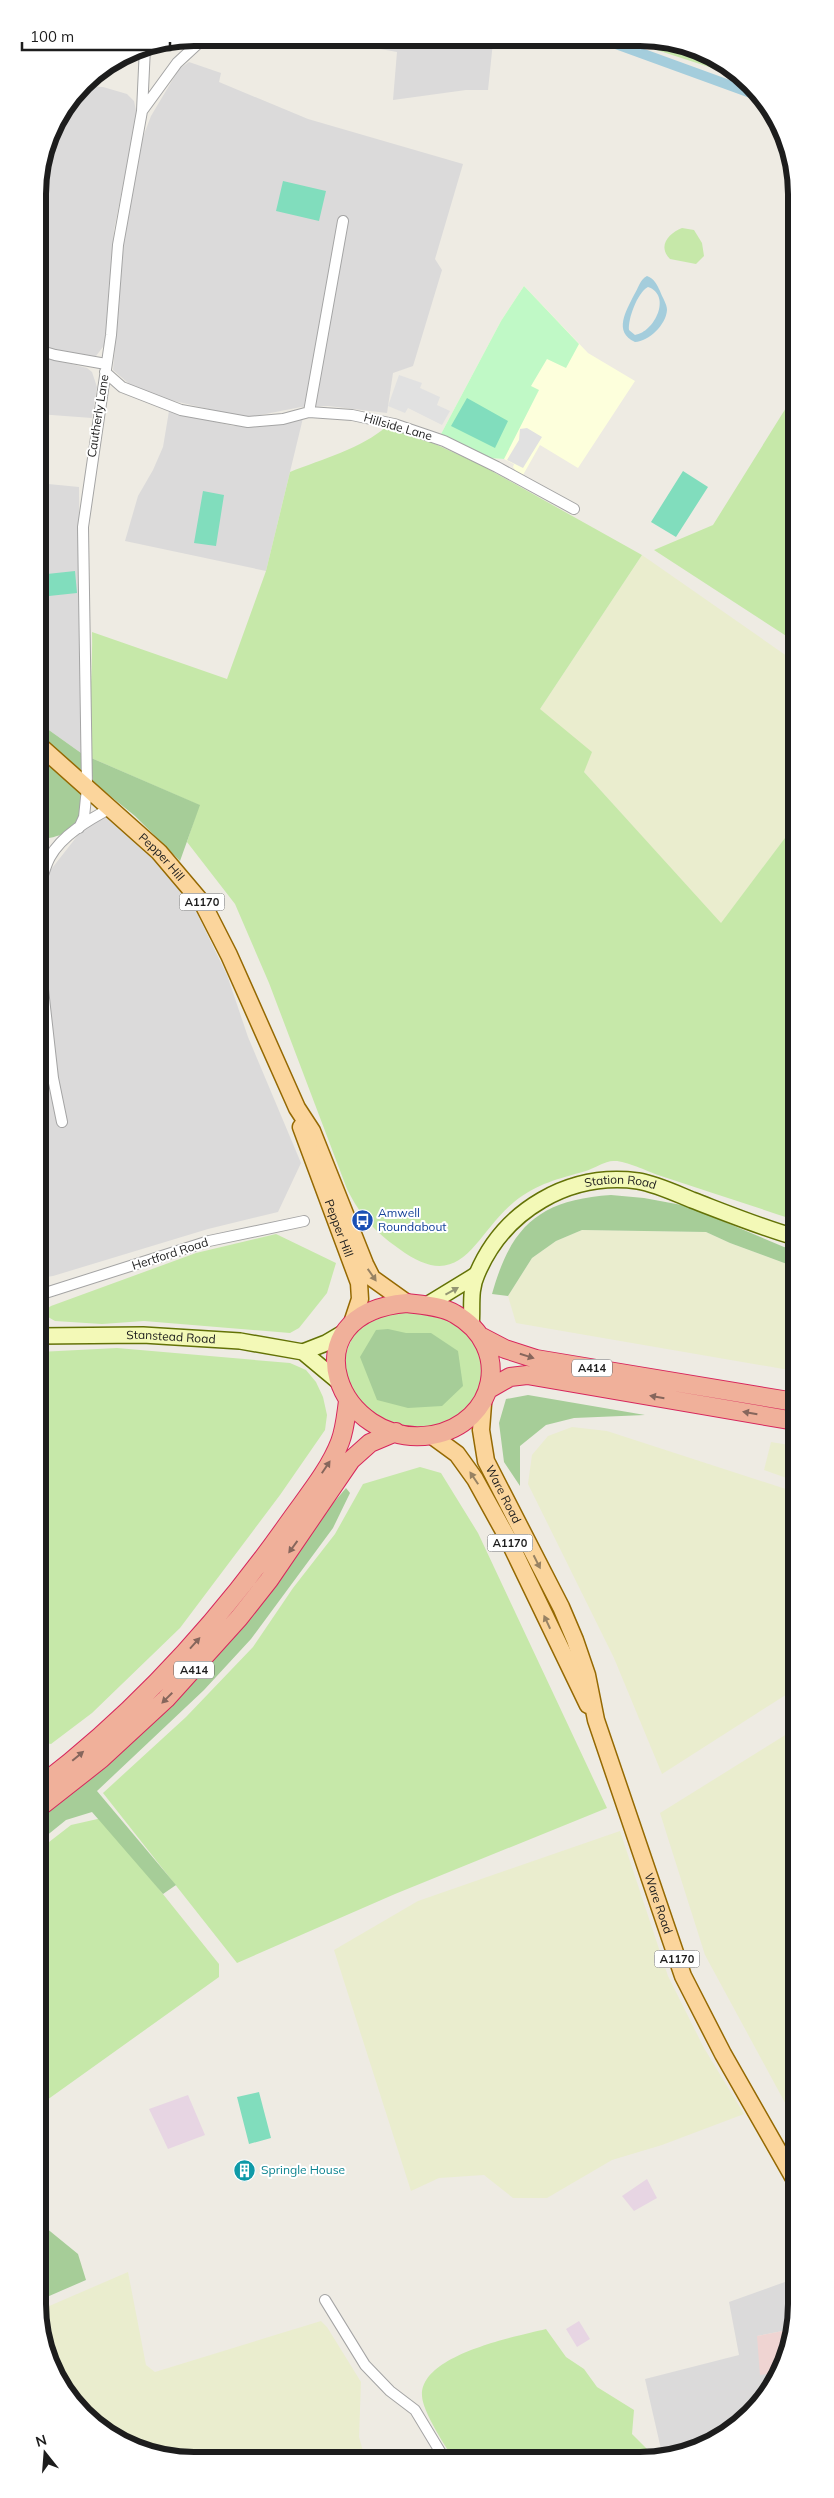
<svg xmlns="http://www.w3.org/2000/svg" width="834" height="2498" font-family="Mulish,sans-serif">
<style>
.residential{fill:#dbdada}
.commercial{fill:#efd4d2}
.industrial{fill:#e7d5e3}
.education{fill:#fdffdc}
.farmland{fill:#eaedce}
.grass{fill:#c6e8a9}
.forest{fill:#a6cd98}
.park{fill:#c0f9c6}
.pitch{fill:#81ddbd}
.parking{fill:#e1e1e1}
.water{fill:#a4cddc;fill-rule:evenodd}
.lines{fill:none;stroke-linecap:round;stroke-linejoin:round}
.canal{stroke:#a4cddc;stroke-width:10}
.minor-casing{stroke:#a4a4a4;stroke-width:12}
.secondary-casing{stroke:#637206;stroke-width:18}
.primary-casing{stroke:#956902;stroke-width:19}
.trunk-casing{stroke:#d7265c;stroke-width:20}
.minor{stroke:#fff;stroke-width:10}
.secondary{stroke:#f3f9b7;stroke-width:15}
.primary{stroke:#fbd59c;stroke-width:16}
.trunk{stroke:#f0b09a;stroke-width:18}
.oneway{fill:#978263}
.oneway2{fill:#939672}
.oneway3{fill:#86665c}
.labels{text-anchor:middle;stroke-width:4;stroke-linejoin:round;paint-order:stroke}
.shield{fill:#fff;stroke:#616161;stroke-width:1}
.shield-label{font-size:11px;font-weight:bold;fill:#1d1d1d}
.street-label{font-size:12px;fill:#1d1d1d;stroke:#fff}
.transit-label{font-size:12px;fill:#164399;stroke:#fff;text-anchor:start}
.culture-label{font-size:12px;fill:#0d838f;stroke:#fff;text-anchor:start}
.rim{fill:none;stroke:#1d1d1d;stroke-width:6}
</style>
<rect width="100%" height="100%" fill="#eeebe3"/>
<path class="residential" d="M320 38 482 39 493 42 488 90H466L393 100 397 52Z
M189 62 221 73 219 82 308 119 463 164 435 259 442 270 413 366 393 373 387 413 328 406 301 407 250 417 234 415 170 400 134 388 113 370 124 242 143 137 151 116 179 69Z
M84 86 103 87 127 94 134 101 137 115 114 230 106 343 96 356 60 354 38 346V184L54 125Z
M44 357 87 368 92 372 97 387 92 418 38 414V396Z
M169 411 233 426H256L303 418 266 571 125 541 138 496 153 470 163 447Z
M38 483 79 487 81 753 39 723Z
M105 817 110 818 149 853 192 903 227 975 248 1037 301 1163 278 1212 208 1229 53 1276 39 1278V897L49 872 82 830Z
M796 2278V2313L793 2329 757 2336 776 2376 758 2407 718 2440 670 2458H663L645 2379 739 2355 729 2302Z"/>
<path class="commercial" d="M793 2329 785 2363 776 2376 775 2373 760 2375 757 2336Z"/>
<path class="industrial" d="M188 2095 205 2135 168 2149 149 2109Z
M647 2179 657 2198 634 2211 622 2196Z
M579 2321 590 2339 577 2347 566 2329Z"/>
<path class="education" d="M524 286 588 353 635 381 578 468 540 445 523 475 516 471 513 467 514 464 504 459 488 458 441 434 501 321Z"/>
<path class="farmland" d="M642 555 794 661V826L721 924 584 772 540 709Z
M582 1230 706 1232 730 1243 795 1267V1371L516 1323 508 1296 532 1258 556 1241Z
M572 1427 607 1431 795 1492V1689L662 1774 614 1658 528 1484 532 1455 548 1436Z
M771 1442 795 1446V1481L764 1470Z
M795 1729 796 2123 705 1955 660 1813Z
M620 1831 668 1976 704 2048 744 2114 662 2145 612 2160 547 2198H513L484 2175 439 2178 411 2191 334 1950 418 1901Z
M128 2272 146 2365 155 2372 321 2321 327 2327 361 2382 359 2437 365 2458H164L116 2440 83 2414 54 2373 40 2334V2310Z"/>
<path class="grass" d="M626 40 670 41 718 58 743 78Z
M682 228 694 230 702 243 704 256 696 264 670 259C657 246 669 233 682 228Z
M794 395V641L654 550 713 525Z
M387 426 411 433 481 465 642 555 540 709 592 752 584 772 721 923 794 826 795 1220C749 1205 704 1190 658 1175 647 1171 626 1161 615 1161 606 1160 595 1168 586 1171 558 1179 538 1183 514 1202 473 1236 462 1296 398 1248 374 1231 360 1215 347 1189L269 983 235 904 187 842 199 805 89 757C88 715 93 674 92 632L227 679 266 571 290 472C322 459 361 449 387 426Z
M276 1234 336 1263 327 1293 299 1328 290 1333 144 1321 102 1324 55 1321 48 1317V1308L51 1306 196 1253Z
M390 1310 443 1315 466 1329 483 1361 482 1388 461 1418 425 1430 404 1428 379 1420 347 1386 344 1358 354 1333 360 1327Z
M117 1348 290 1363 306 1370 316 1382 323 1397 327 1415 325 1430 280 1495 180 1628 92 1713 51 1744 40 1742 39 1352Z
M420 1467 441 1473 478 1533 607 1808 395 1894 237 1963 103 1793 186 1717 253 1647 293 1588 335 1534 363 1484Z
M102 1818 219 1964V1977L40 2105V1849L71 1825Z
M546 2329 566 2357 584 2369 597 2387 634 2410 632 2434 656 2458H453C444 2444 423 2412 422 2396 420 2355 514 2337 546 2329Z"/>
<path class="forest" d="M39 723 81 753V769H76L39 736Z
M39 757 83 795C82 802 83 813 80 819 72 833 53 839 39 839Z
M89 757 200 805 180 861 135 816 93 782Z
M611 1195 644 1198 687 1206 784 1247 795 1249V1267L730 1243 706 1232 582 1230 556 1241 532 1258 508 1296 492 1294C511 1226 539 1200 611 1195Z
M388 1329 406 1333H431L458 1351 463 1386 442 1406 408 1408 377 1400 360 1357 376 1330Z
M528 1395 645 1415 574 1418 546 1425 520 1446V1486L504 1462 499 1423 506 1399Z
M346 1488 350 1493 333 1528 251 1639 204 1690 97 1791 176 1885 163 1894 92 1812 66 1820 40 1841V1817L132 1741Z
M40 2223 78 2254 86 2280 40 2300Z"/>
<path class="park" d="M524 286 579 344 566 368 547 359 531 386 539 390 504 459 488 458 441 434 501 321Z"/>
<path class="pitch" d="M283 181 326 191 319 221 276 211Z
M467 398 508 421 495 448 451 426Z
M683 471 708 487 676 537 651 522Z
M203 491 224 495 216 546 194 543Z
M75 571 77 593 49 596 47 574Z
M259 2092 271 2138 249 2144 237 2097Z"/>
<path class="parking" d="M399 375 422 383 420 388 440 397 437 405 450 411 442 425 408 408 405 413 388 406Z
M527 428 542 437 523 468 507 460 519 440 520 429Z"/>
<path class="water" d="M647 276C655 279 657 285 660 291 662 297 667 304 667 310 666 325 649 341 635 342 613 332 626 311 634 295 638 289 640 279 647 276ZM648 287C672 295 655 332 635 335L629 330C628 319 637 293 648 287Z"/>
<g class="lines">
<path class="canal" d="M605 40 759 96"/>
<defs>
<path id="minor" d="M142 111 177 63 204 38
M38 350 55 355 106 364
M105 372 122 387 181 410 248 422 283 419 309 412 352 415 394 424 444 441 497 467 574 509
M309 412 343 221
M79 828 84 817 87 788 83 527 111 335 118 245 142 111 145 47
M39 855H51
M39 886C43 877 45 866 50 857 62 835 90 819 111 808
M39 954 53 1078 62 1122
M39 1295 209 1241 304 1221
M325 2300 365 2365 390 2391 415 2410 444 2458"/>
<g id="secondary">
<path d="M427 1305 476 1275"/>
<path id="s1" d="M471 1326C473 1309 469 1291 477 1274 504 1210 569 1172 638 1181 656 1184 675 1193 692 1200 726 1213 760 1227 795 1237"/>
<path id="s2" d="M39 1336 143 1335 240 1341 303 1352 339 1382"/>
<path d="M303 1352 326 1343 343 1333"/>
</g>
<g id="primary">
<path id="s3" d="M39 745 159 852 203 904 229 955 297 1108 312 1131 365 1264 372 1278 407 1303"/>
<path id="s4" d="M301 1127 359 1283 360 1299 353 1320"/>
<path id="s5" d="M483 1404 481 1430 486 1461 561 1607 575 1640 587 1675 596 1720 683 1976 723 2054 796 2182"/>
<path d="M431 1435 457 1454 475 1479 507 1537 588 1705"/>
</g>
<path id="trunk" d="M407 1303C422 1305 442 1306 455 1314 513 1347 497 1423 432 1435 338 1450 285 1313 407 1303Z
M482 1337 505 1349 536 1359 795 1402
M489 1389 510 1377 527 1375 795 1421
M40 1786C137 1712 217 1624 287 1525 305 1499 329 1471 340 1442 345 1429 346 1415 348 1401
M40 1807 101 1759 166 1699 239 1618 269 1580 351 1460 370 1443 396 1432"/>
</defs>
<use href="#minor" class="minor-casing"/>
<use href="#secondary" class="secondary-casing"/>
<use href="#primary" class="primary-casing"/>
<use href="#trunk" class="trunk-casing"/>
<use href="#minor" class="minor"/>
<use href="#secondary" class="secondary"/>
<use href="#primary" class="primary"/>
<use href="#trunk" class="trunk"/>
</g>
<defs><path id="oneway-solid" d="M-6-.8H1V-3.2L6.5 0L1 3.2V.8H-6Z" transform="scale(1.25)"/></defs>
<g class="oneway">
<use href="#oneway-solid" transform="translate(372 1275) rotate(55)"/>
<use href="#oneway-solid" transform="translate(474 1478) rotate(-124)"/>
<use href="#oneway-solid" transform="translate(537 1562) rotate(63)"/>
<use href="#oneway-solid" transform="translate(547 1622) rotate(-115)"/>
</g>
<use class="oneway2" href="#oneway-solid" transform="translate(452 1291) rotate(-29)"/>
<g class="oneway3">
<use href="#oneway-solid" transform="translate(527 1356) rotate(17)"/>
<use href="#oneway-solid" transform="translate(657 1397) rotate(-170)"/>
<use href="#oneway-solid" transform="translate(750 1413) rotate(-170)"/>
<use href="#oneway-solid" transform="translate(326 1467) rotate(-56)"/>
<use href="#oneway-solid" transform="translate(293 1547) rotate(126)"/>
<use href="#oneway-solid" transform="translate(195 1643) rotate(-48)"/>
<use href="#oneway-solid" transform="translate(167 1698) rotate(135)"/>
<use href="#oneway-solid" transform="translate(78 1756) rotate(-40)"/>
</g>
<defs>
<symbol id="bus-disc" viewBox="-11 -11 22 22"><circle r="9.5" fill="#1a4fb4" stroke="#fff"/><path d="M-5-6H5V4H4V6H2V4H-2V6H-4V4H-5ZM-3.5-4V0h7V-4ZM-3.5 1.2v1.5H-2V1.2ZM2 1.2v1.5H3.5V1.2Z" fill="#fff"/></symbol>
<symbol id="building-disc" viewBox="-11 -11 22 22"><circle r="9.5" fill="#0f9aa8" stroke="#fff"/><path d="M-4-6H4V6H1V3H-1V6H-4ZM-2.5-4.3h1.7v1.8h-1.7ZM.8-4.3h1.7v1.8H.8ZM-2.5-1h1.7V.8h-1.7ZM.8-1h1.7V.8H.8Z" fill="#fff"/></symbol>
</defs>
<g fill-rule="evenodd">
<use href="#bus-disc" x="350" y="1208" width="25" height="25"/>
<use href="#building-disc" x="232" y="2158" width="25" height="25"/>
</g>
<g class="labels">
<g class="shield">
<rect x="179.5" y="893.5" width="45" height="17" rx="4"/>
<rect x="572" y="1359.5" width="40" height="17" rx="4"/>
<rect x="487.5" y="1534.5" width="45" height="17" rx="4"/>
<rect x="174" y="1661.5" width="40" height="17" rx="4"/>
<rect x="654.5" y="1950.5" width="45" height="17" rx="4"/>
</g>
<g class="shield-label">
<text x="202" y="906">A1170</text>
<text x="592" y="1372">A414</text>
<text x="510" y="1547">A1170</text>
<text x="194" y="1674">A414</text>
<text x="677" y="1963">A1170</text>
</g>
<g class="street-label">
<text transform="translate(98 416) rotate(-81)" y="4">Cautherly Lane</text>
<text transform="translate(398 427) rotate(16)" y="4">Hillside Lane</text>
<text dy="4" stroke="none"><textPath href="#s3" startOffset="166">Pepper Hill</textPath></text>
<text dy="4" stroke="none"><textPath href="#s1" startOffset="235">Station Road</textPath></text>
<text dy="4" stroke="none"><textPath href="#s4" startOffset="108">Pepper Hill</textPath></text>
<text transform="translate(170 1254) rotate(-18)" y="4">Hertford Road</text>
<text dy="4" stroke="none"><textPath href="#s2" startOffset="132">Stanstead Road</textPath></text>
<text dy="4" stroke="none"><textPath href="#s5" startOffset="95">Ware Road</textPath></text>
<text dy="4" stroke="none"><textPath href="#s5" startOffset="534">Ware Road</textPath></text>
</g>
<g class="transit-label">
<text x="378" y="1217">Amwell<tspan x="378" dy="14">Roundabout</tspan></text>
</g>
<g class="culture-label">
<text x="261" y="2174">Springle House</text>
</g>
</g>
<path d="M0 0H834V2498H0ZM194 46H640A148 148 0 0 1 788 194V2304A148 148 0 0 1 640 2452H194A148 148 0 0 1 46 2304V194A148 148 0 0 1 194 46Z" fill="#fff" fill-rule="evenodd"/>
<path class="rim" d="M194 46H640A148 148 0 0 1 788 194V2304A148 148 0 0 1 640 2452H194A148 148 0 0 1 46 2304V194A148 148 0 0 1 194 46Z"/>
<g transform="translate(45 2453) rotate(343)" stroke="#ffffff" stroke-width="4" paint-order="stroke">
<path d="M0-4L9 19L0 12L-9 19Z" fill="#1d1d1d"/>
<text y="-8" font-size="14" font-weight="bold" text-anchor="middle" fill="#1d1d1d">N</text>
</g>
<path d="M22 42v8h148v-8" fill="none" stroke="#1d1d1d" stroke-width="2.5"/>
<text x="30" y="42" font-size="15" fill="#1d1d1d" stroke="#ffffff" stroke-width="4" paint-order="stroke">100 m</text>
</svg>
